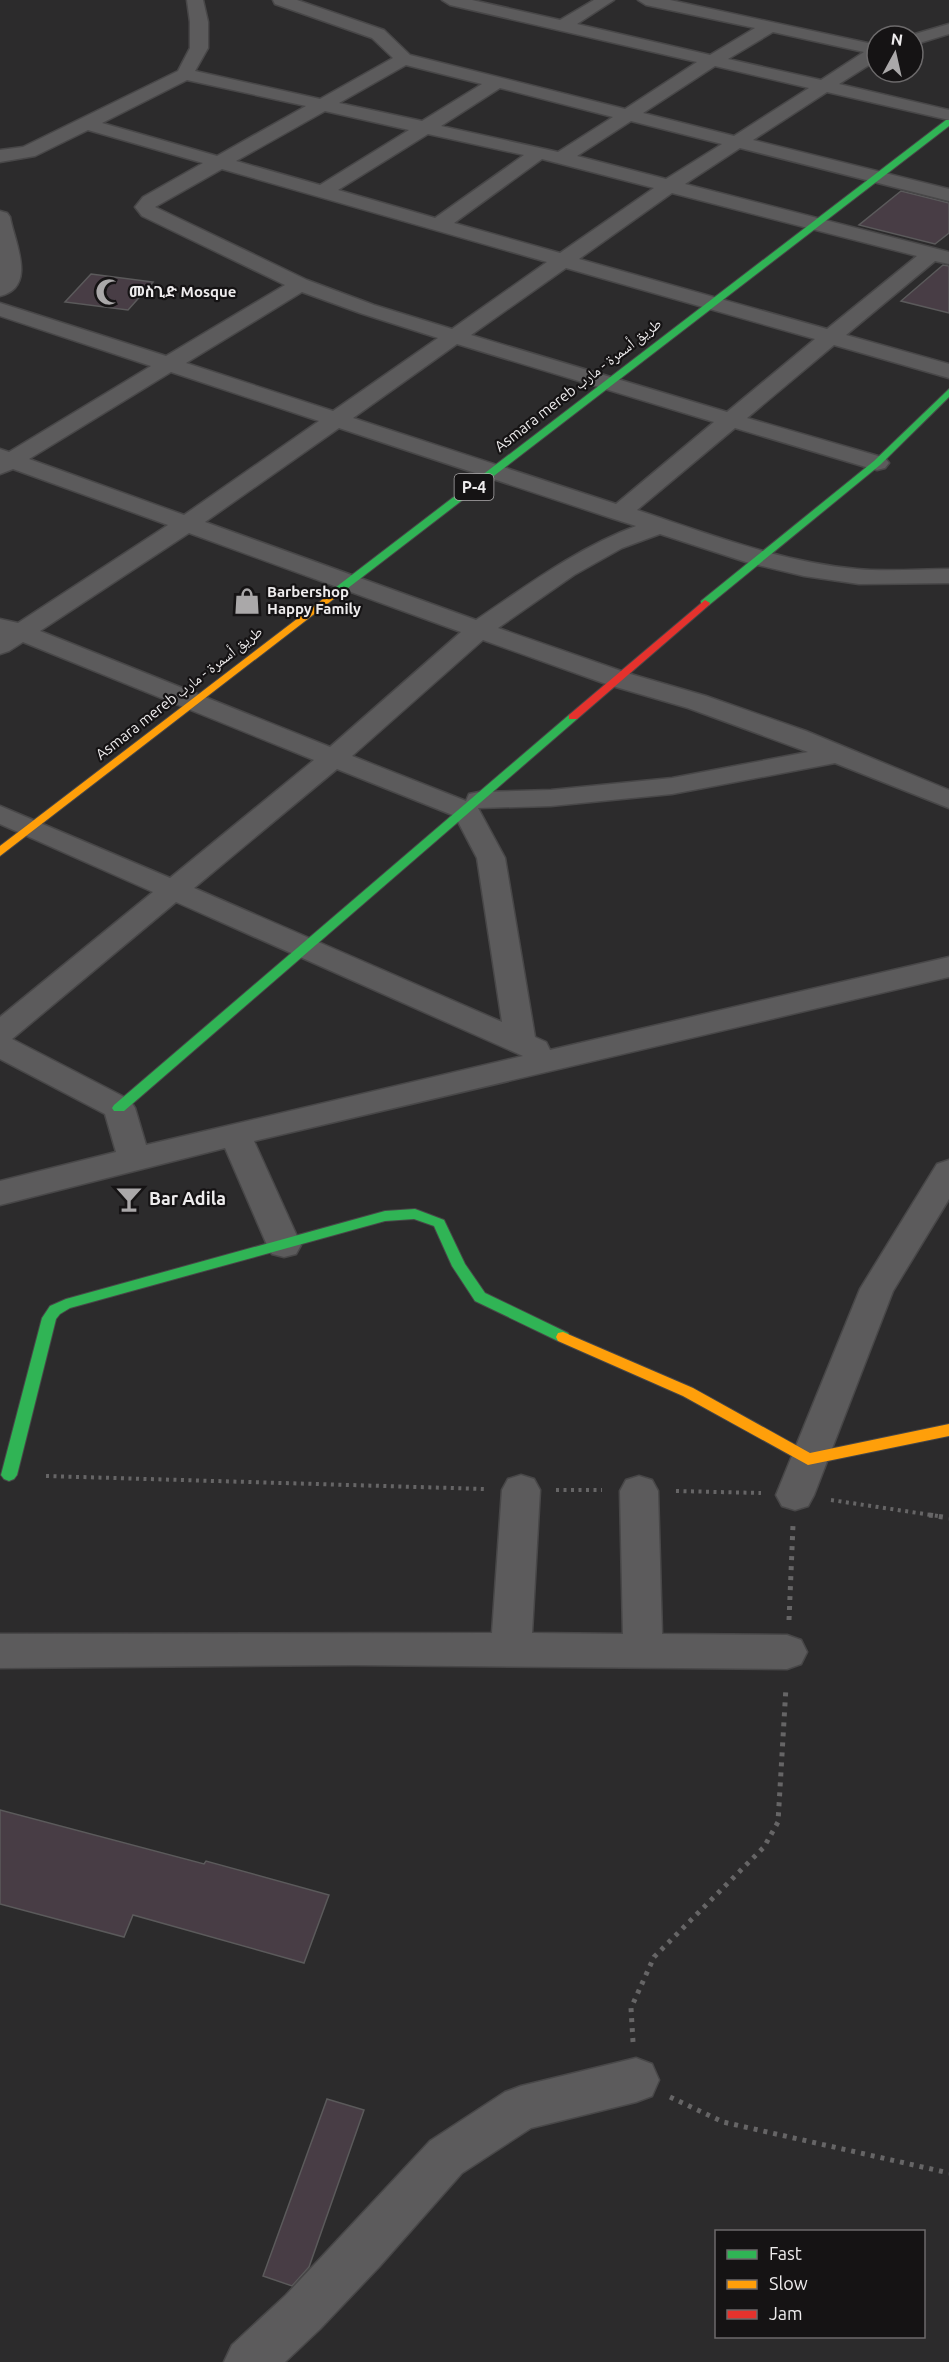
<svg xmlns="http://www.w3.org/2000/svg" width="949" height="2362" font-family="Ubuntu,'Noto Naskh Arabic','Noto Sans Ethiopic',sans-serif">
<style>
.building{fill:#483d45;stroke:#5b5a5b;stroke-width:1.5}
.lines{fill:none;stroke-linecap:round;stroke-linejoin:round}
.street-casing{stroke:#484748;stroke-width:3}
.fast-casing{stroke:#484748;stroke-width:2}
.slow-casing{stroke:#484748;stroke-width:2}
.jam-casing{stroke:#484748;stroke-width:2}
.path-far1{stroke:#666566;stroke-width:4;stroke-dasharray:3 4.5;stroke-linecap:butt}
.path{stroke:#666566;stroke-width:5;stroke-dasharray:4 6;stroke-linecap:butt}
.street{fill:#5c5b5c;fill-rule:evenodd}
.fast{fill:#30b455;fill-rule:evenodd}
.slow{fill:#ff9f0a;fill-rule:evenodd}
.jam{fill:#e5322d;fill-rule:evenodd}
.labels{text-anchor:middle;stroke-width:4.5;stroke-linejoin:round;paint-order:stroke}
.far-poi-label{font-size:15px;font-weight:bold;fill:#eeeced;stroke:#151314;text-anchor:start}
.far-street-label{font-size:15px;fill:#eeeced;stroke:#151314}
.shield{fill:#151314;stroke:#adabac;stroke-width:1.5}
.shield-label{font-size:16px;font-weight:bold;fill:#eeeced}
.poi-label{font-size:18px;font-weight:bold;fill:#eeeced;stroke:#151314;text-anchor:start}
</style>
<rect width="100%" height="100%" fill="#2c2b2c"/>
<path class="building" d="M901 191 949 203V233L935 244 859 225Z
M943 265 949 266V313L901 301Z
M91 274 153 282 128 310 65 302Z
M0 1810 204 1864 206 1861 329 1895 304 1963 133 1915 124 1937 0 1904Z
M327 2099 364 2110 309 2267 292 2286 263 2276Z"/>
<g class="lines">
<defs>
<path id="street" d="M187 0H203L208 22V48L195 71 320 99 393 58 372 38 275 4 273 0H297L384 30 410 55 625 109 697 62 450 5 442 0H472L560 20 594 0H614L577 24 710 55 755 28 646 5 638 0H670L877 45V60L839 84 949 110V120L827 92 753 140 949 189V201L740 148 685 184 949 252V264L935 261 846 335 949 364V378L834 345 747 418 885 458 889 463 885 468 877 470 869 468 735 428 637 510C709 534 781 562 857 569 887 572 919 569 949 569V583L859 584 804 576 749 563 660 534 622 548 574 575 498 628 627 673 706 696 806 731 949 790V808L835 763 672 794 551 806 478 808 505 858 535 1037 546 1042 550 1050 949 957V977L254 1141 301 1245 296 1254 284 1257 272 1254 267 1245 225 1148 0 1205V1181L116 1152 105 1114 0 1059V1017L153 892 0 824V806L170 878 314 760 23 642 9 651 0 654V619L18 623 168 525 13 469 0 474V449L9 452 151 366 0 316V303L166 356 285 285 142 216 135 207 143 197 203 163 88 130 35 156 0 162V150L23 147 178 71 190 48V22ZM773 32 864 52 821 80 728 59ZM406 65 482 84 422 121 339 103ZM715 66 809 88 734 136 643 113ZM187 80 306 106 217 156 102 123ZM500 88 613 117 558 152 441 126ZM325 111 409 130 320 185 236 161ZM631 121 722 144 666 179 577 156ZM428 134 524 155 435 218 338 190ZM542 159 654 188 560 253 454 223ZM222 169 547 262 452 329 374 305 307 280 155 207ZM672 193 917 256 827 329 579 259ZM566 268 815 339 727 412 471 335ZM302 292 360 313 438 338 333 411 186 363ZM457 344 714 422 616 504 353 418ZM171 372 319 421 184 515 29 459ZM339 428 611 518 636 526C577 548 528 585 476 620L205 522ZM189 533 461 632 330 747 40 631ZM483 640 609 685 688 708 808 752 672 778 551 790 479 792 469 794 466 801 352 756ZM337 769 455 816 477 858 502 1022 194 888ZM176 902 523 1056 146 1145 135 1108 130 1100 12 1039Z
M949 24V34L913 45V36H908Z
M0 211 7 213 10 217C14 241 38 287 0 296Z
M949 1160V1199L893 1291 814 1495 808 1506 795 1510 782 1506 776 1495 860 1289 937 1164Z
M521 1475 534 1479 540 1490 532 1633 623 1634 620 1491 626 1480 639 1476 652 1480 658 1491 662 1634 787 1635 801 1640 807 1652 801 1664 787 1669 355 1665 0 1668V1634L492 1633 502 1490 508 1479Z
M636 2058 652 2064 659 2080 652 2096 636 2102 531 2128 462 2173 379 2267 320 2329 285 2362H224L232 2345 286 2295 430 2141 505 2092 521 2086Z"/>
<path id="fast" d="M946 120H949V126L335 598H327V594Z
M949 389V397L880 465 709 605H701V601L874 461Z
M573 714 578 717 577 719 124 1111H114L112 1108 114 1105 569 715Z
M415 1209 444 1220 465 1264 485 1293 568 1333 570 1337 568 1341H558L475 1301 452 1266 434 1226 414 1219 385 1221 70 1308 60 1314 56 1319 17 1475 14 1479 9 1481 4 1479 1 1475 42 1318 50 1306 66 1299 385 1211Z"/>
<path id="slow" d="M331 593 336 596 335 598 0 856V846Z
M563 1332 693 1388 810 1453 949 1424V1436L808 1465 683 1396 558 1341 556 1337 558 1333Z"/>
<path id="jam" d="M705 600 710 603 709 605 577 719H569V715Z"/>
</defs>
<use href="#street" class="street-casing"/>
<use href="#fast" class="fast-casing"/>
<use href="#slow" class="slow-casing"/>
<use href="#jam" class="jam-casing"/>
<path class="path-far1" d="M46 1476 485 1489
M556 1490H602
M676 1491 761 1493
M831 1500 938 1516"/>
<path class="path" d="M929 1515 949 1518
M789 1620 793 1525
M633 2042 631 2008 654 1957 764 1847 778 1822 786 1687
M670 2097 723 2122 949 2173"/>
<use href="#street" class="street"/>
<use href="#fast" class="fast"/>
<use href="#slow" class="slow"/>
<use href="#jam" class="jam"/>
</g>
<defs>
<symbol id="mosque-bare" viewBox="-9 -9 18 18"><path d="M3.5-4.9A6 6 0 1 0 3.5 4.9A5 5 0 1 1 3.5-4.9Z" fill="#aaa8a9" stroke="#151314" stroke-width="2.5" paint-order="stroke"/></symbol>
<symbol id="shop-bare" viewBox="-9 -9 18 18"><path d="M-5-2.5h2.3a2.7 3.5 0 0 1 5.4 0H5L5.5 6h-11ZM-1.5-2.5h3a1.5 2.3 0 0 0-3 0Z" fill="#aaa8a9" stroke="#151314" stroke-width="2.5" paint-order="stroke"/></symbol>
<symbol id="bar-bare" viewBox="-9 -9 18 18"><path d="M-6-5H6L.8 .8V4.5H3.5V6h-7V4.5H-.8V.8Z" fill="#aaa8a9" stroke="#151314" stroke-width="2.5" paint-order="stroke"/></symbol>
</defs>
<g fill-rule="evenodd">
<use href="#mosque-bare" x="90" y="273" width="38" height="38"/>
<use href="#shop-bare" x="228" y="582" width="38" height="38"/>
<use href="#bar-bare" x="110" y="1180" width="38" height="38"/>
</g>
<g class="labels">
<g class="far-poi-label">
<text x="129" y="297">መስጊድ Mosque</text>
<text x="267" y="597">Barbershop<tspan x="267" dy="17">Happy Family</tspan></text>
</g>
<g class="far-street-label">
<text transform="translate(578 385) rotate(-38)" y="5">Asmara mereb طريق أسمرة - مارب</text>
<text transform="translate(179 693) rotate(-38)" y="5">Asmara mereb طريق أسمرة - مارب</text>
</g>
<rect class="shield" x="454.5" y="474" width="39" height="26" rx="4.5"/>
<g class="shield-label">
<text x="474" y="493">P-4</text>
</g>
<g class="poi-label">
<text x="149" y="1205">Bar Adila</text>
</g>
</g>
<rect x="715" y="2230" width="210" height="108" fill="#151314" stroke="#6c6a6b" stroke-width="1.5"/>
<rect x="727" y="2250" width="30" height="9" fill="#30b455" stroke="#6c6a6b" stroke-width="1.5"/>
<text x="769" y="2260" font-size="18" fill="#eeeced">Fast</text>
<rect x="727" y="2280" width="30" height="9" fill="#ff9f0a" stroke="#6c6a6b" stroke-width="1.5"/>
<text x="769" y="2290" font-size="18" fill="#eeeced">Slow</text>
<rect x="727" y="2310" width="30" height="9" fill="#e5322d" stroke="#6c6a6b" stroke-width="1.5"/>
<text x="769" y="2320" font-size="18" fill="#eeeced">Jam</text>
<g transform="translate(895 54) rotate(8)"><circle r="28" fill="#151314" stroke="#6c6a6b" stroke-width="1.5"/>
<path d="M0-4.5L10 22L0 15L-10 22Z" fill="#aaa8a9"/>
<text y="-9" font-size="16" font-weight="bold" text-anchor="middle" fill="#eeeced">N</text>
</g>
</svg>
